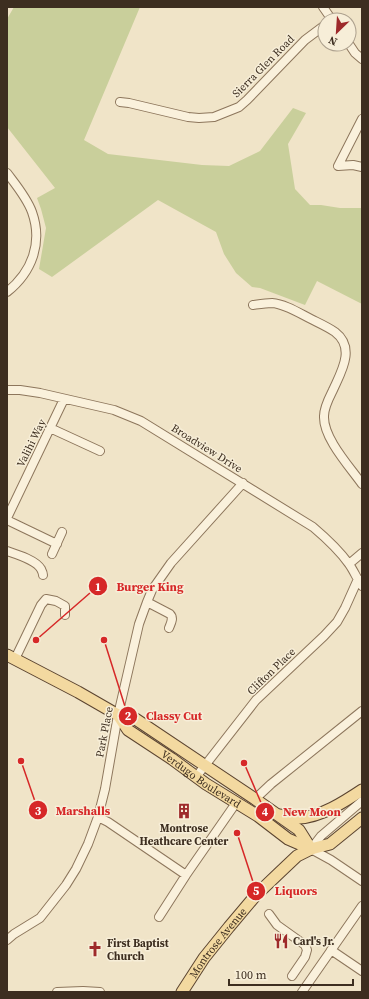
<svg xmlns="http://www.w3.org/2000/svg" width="369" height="999" font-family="'Source Serif 4',serif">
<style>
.green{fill:#c9cf9b}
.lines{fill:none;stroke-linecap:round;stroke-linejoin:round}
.minor-casing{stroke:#8d765c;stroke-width:10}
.major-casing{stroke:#5b4430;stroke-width:13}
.minor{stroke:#faf1dc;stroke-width:8}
.major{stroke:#f3d9a0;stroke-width:11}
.labels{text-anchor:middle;stroke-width:3;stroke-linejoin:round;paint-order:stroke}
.street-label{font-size:11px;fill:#3d2e20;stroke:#f7eed8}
.poi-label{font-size:11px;font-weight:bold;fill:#3d2e20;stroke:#f7eed8;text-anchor:start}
.leader{fill:none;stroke:#d62828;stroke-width:1.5}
.callout-dot{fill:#d62828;stroke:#f7eed8;stroke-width:1.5}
.mark-label{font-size:12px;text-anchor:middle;font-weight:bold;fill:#fff}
.callout-label{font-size:12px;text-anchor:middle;font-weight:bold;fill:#d62828;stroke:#f7eed8;stroke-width:3;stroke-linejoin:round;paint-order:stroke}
</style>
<rect width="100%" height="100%" fill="#f0e4c8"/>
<path class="green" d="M14 7H140L84 140 108 154 202 165 229 166 260 151 293 108 306 113 288 144 295 189 310 205H321L340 208H362V304L317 281 305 305 260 288 252 287 236 273 224 254 216 232 158 200 52 277 39 269 46 228 41 209 37 198 55 188 7 127V19Z"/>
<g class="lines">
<defs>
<path id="minor" d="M323 7 332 20
M349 44 355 53 362 59
M120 102 129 103 188 117 199 118 214 117 239 107 247 100 305 40 325 25
M362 119 338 166 353 165 362 167
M7 173C16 185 27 198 32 212 43 243 32 272 7 292
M253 305C260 304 266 303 272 303 285 304 299 313 311 319 319 323 328 327 335 332 356 348 341 372 333 390 329 398 324 407 324 416 323 438 350 467 362 484
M7 390H20L40 393 114 410 141 421 313 527C326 538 339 550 349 564 354 571 357 579 362 586
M50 428 100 451
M7 518 64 399
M7 520 57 544
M7 551C16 554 36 560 41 569 42 571 43 574 43 575
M52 554 62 532
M349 564 362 553
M147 602 170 614C174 618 171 623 169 628
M15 659 41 605 46 599 56 601 65 606V615
M196 777 256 700 324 636 337 622 345 608 358 579
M255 799 271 784 362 711
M362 801 321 836 311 849 331 860 362 881
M98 817 108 822 186 875
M269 914 277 925 305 945 307 950 305 957 292 976
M159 917 186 875 236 803
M7 940 14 934 40 918 66 885 76 869 88 844 98 817 105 789 118 715 139 624 147 602 152 590 171 563 243 483
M331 950 362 971
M57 992 83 991 100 992
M302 992 362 906"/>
<g id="major">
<path d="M7 655 78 692 118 715 131 716 255 799 299 830 311 849"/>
<path id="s1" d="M118 715 128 730 172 759 206 784 258 816 288 839 311 849"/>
<path d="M280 815C286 817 292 819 299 818 321 817 344 802 362 790"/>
<path id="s2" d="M182 992 204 958 229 927 256 895 278 874 297 856 311 849 330 844 362 818"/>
</g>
</defs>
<use href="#minor" class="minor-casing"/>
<use href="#major" class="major-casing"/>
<use href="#minor" class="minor"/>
<use href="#major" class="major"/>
</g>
<defs>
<symbol id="building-bare" viewBox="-9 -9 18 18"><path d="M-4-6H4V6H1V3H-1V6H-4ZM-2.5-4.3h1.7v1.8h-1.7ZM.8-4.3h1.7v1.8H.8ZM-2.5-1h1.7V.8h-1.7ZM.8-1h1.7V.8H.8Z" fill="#9e2a2b" stroke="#f7eed8" stroke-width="2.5" paint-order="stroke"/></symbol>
<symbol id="restaurant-bare" viewBox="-9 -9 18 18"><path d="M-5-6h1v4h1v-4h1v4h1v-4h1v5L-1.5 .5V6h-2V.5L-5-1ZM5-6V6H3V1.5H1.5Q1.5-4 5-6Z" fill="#9e2a2b" stroke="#f7eed8" stroke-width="2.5" paint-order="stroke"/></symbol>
<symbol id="church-bare" viewBox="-9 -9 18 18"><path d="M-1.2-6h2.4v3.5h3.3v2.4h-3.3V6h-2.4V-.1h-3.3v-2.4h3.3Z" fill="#9e2a2b" stroke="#f7eed8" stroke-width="2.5" paint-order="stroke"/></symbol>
</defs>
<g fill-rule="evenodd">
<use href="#building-bare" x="173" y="800" width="22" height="22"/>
<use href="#restaurant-bare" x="270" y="930" width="22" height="22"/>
<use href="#church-bare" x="84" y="938" width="22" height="22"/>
</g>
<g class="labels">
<g class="street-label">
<text transform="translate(263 66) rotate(-45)" y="4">Sierra Glen Road</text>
<text transform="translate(31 443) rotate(-64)" y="4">Valihi Way</text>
<text transform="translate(207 448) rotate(32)" y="4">Broadview Drive</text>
<text transform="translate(271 671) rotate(-44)" y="4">Clifton Place</text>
<text transform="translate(104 732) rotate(-79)" y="4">Park Place</text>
<text dy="4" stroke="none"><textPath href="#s1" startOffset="106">Verdugo Boulevard</textPath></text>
<text dy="4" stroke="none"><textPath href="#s2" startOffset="61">Montrose Avenue</textPath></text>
</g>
<g class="poi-label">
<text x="184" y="832" text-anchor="middle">Montrose<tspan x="184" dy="13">Heathcare Center</tspan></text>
<text x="293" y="945">Carl's Jr.</text>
<text x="107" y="947">First Baptist<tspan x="107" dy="13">Church</tspan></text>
</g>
</g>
<path class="leader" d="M36 640L98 586M104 640L128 716M21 761L38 810M244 763L265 812M237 833L256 891"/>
<g class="callout-dot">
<circle cx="36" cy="640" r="4"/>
<circle cx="104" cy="640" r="4"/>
<circle cx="21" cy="761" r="4"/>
<circle cx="244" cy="763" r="4"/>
<circle cx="237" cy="833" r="4"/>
<circle cx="98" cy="586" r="10"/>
<circle cx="128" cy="716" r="10"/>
<circle cx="38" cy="810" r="10"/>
<circle cx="265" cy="812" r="10"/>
<circle cx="256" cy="891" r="10"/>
</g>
<g class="mark-label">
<text x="98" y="591">1</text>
<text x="128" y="720">2</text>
<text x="38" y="815">3</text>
<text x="265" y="816">4</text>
<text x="256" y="895">5</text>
</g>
<g class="callout-label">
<text x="150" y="591">Burger King</text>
<text x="174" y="720">Classy Cut</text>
<text x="83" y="815">Marshalls</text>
<text x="312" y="816">New Moon</text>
<text x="296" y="895">Liquors</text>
</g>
<rect width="369" height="999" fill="none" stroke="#3d2e20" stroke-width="16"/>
<g transform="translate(337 32) rotate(205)"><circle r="19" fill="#f7eed8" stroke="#ada18e"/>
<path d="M0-3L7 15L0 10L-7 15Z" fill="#9e2a2b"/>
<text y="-6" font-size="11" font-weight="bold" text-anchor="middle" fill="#3d2e20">N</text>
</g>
<path d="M229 979v6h124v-6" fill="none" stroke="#3d2e20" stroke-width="2"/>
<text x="235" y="979" font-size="12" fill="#3d2e20" stroke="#f7eed8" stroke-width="3" paint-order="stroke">100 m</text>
</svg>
